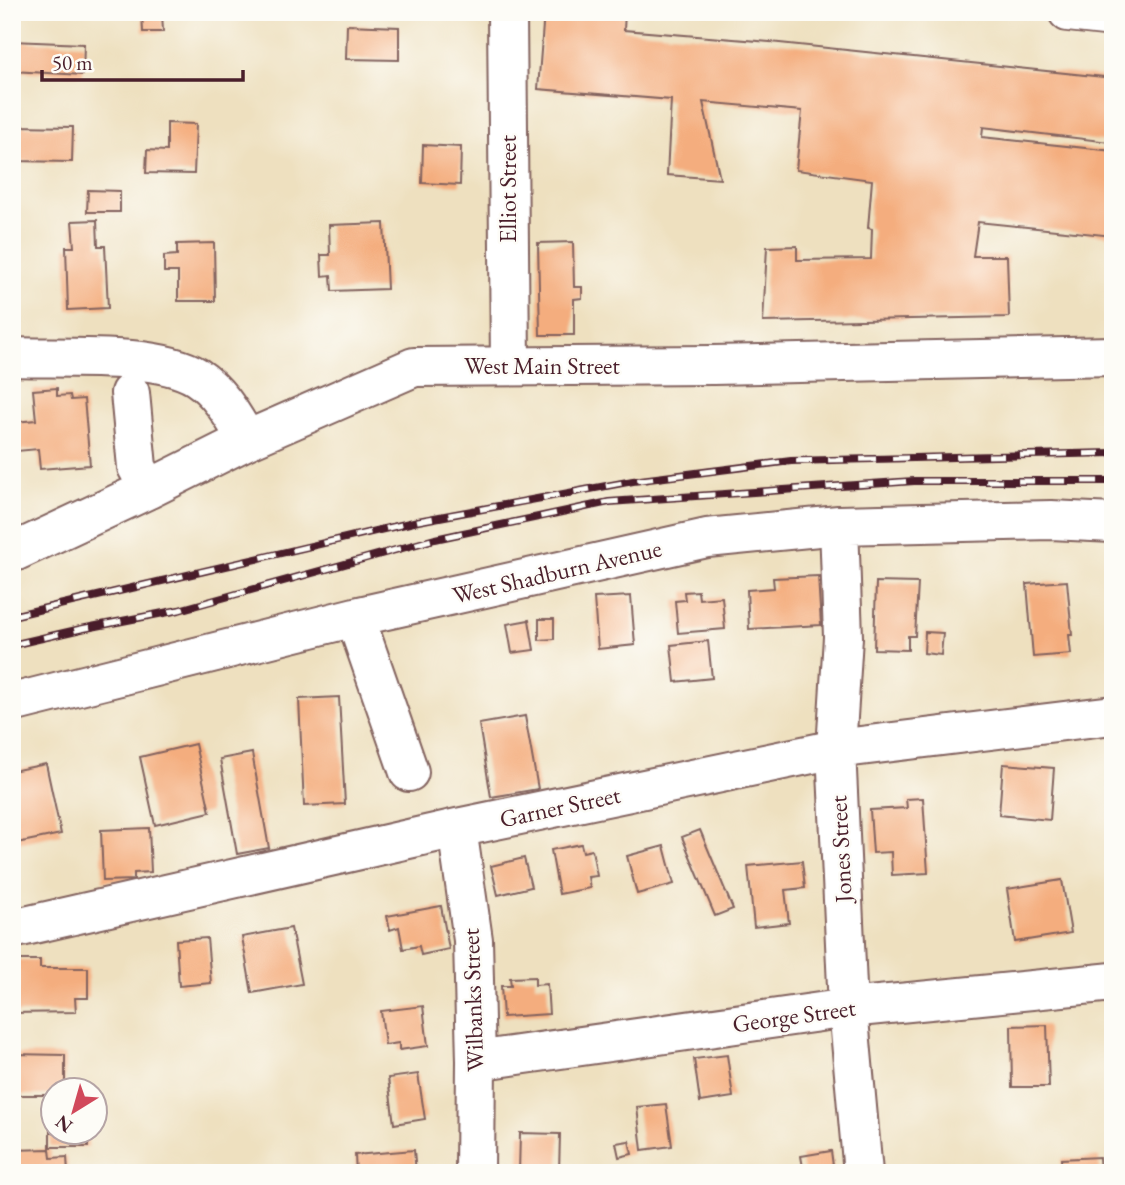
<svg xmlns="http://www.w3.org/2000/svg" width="1125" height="1185" font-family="'EB Garamond',serif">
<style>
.building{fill:#f4ad7e}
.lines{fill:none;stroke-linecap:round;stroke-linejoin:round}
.minor-casing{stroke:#83635f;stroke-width:42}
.minor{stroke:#fff;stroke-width:38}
.rail-casing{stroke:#4a1f2b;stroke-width:8}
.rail{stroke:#fdfcf7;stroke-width:5;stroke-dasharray:16;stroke-linecap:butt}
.labels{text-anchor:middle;stroke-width:5;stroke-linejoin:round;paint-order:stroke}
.street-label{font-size:24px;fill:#4a1f2b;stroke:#fdfcf7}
</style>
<rect width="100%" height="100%" fill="#fdfcf7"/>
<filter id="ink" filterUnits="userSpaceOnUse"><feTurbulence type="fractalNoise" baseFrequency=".0143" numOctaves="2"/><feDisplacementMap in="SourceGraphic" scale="14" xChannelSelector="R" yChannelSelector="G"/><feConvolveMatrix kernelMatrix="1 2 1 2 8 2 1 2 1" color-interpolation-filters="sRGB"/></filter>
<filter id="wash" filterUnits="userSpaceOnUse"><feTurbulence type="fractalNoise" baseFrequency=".00686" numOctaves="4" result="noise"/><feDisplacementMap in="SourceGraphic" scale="28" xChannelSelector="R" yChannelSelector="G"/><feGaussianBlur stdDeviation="1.57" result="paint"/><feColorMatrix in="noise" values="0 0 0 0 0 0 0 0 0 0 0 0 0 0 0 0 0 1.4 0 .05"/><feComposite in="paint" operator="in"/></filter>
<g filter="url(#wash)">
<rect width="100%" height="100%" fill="#eee0bf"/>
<g id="blocks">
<path class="building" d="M142 12H162L163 32H143Z
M544 12H625L624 30 770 42 1113 78 1109 142 983 127 982 137 1113 151V236L978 222 973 256H1007L1009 317 763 322 767 247 797 246V260L871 259 872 229 868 228 872 180 796 170 802 111 703 102 720 179 667 175 671 100 538 89Z
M347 25 399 27V60L346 59Z
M12 41 84 44 83 75 12 71Z
M167 123 196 124 194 174 146 173 147 150 167 151Z
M15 126 73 127 72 162 14 161Z
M423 145 461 147 460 185 422 183Z
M88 190 120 191V212H87Z
M97 220 98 246H105L108 308 68 310 66 247H74L72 221Z
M384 223 387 289 332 291 331 275 322 276 321 255H330L329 225Z
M573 242 574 287H582V298L574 299V335H540L538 243Z
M214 243 215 301H178V272H164V256L177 255V244Z
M57 388V396L70 395 71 400 84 399 90 465 40 469 38 449 17 451 14 422 36 420 33 390Z
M818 576 821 625 749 629 747 590 774 588 773 578Z
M1067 581 1072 635H1069L1071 654 1033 657 1027 584Z
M876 582 918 583 915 636H908V650L874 649Z
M698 591 699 599 722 597 725 629 678 633 675 601 685 600 684 592Z
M631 596 635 645 598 649 594 598Z
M539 619H554V639L539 640Z
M529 620 534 650 512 653 507 624Z
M925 632 943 633 941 655 924 653Z
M708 641 712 678 675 682 671 645Z
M339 697 345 804 304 806 299 699Z
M525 716 538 789 491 797 479 724Z
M195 744 210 812 155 825 140 757Z
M252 753 269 848 237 854 220 759Z
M46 764 61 834 12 844V771Z
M1003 764 1054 768 1050 820 999 815Z
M923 798 928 873 892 875 891 852 873 853 870 810 907 808 906 799Z
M149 828 151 872 134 873V880L103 881 101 830Z
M700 830 733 909 715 916 682 837Z
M581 844 583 852 592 850 597 876 588 877 590 888 559 894 551 850Z
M664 846 674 884 637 894 627 856Z
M524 858 531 887 498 895 491 866Z
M802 861 805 888 785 890 789 923 754 927 748 866Z
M1062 880 1071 933 1015 942 1007 889Z
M441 906 449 949 421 955 419 946 403 949 399 927 390 930 387 916Z
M291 928 302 984 252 993 242 937Z
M207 938 211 983 179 986 176 940Z
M12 960H40V968H88V998H75L76 1012 12 1013Z
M535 977V985L547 984 549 1014 503 1017 501 986H511L510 978Z
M423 1006 428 1046 399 1050V1043L385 1045 381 1011Z
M1047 1025 1049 1087H1012L1011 1026Z
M12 1054 65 1055V1090H52V1095H12Z
M727 1055 733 1097 700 1102 694 1059Z
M418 1074 425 1119 394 1124 388 1078Z
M666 1104 672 1146 642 1150 637 1107Z
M50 1127H52V1132H88V1147H50Z
M520 1133 560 1134 559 1173H519Z
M629 1141 632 1154 619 1157 616 1143Z
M50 1149 51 1158 67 1157 68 1173H12V1150Z
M414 1150 416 1173H356L355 1155Z
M831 1151 834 1173H804L801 1156Z
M1099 1157 1100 1173H1062L1061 1159Z"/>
</g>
</g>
<g filter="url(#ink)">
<use href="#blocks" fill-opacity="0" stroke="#83635f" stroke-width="2"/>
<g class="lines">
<defs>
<path id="minor" d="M507 12 510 366
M1068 12 1113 17
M12 357C61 359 157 352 197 377 220 392 233 417 247 440
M130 393 137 467 149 489
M839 525 843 637 836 749 848 1008 863 1173
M12 553 149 489 247 440 414 367 713 365 1113 356
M355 617 409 772
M12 703 355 617 707 538 839 525 1051 520 1113 523
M457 828 473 940 476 1061 475 1173
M12 929 457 828 836 749 1113 715
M476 1061 848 1008 1113 982"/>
</defs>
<use href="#minor" class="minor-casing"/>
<use href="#minor" class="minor"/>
<defs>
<path id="rail" d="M12 616 418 521 633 481 791 461 1113 453
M12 645 81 629 179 610 435 539 609 502 914 481H1113"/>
</defs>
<use href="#rail" class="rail-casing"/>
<use href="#rail" class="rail"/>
</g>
</g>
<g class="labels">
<g class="street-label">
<text transform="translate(508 189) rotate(-90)" y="8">Elliot Street</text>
<text x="542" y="374">West Main Street</text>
<text transform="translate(557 572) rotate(-13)" y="8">West Shadburn Avenue</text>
<text transform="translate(560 807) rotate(-12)" y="8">Garner Street</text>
<text transform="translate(841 849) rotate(-93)" y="8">Jones Street</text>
<text transform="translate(473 1000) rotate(-92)" y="8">Wilbanks Street</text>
<text transform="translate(794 1016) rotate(-8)" y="8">George Street</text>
</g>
</g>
<rect width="1125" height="1185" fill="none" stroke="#fdfcf7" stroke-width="42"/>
<g transform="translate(74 1111) rotate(217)"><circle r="33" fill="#fdfcf7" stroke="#b5a4a5" stroke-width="2"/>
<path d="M0-5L12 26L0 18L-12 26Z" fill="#d1495b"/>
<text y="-10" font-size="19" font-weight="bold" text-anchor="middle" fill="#4a1f2b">N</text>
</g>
<path d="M42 70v10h201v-10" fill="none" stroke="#4a1f2b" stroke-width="3.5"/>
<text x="52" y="70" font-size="21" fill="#4a1f2b" stroke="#fdfcf7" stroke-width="5" paint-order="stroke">50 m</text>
</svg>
